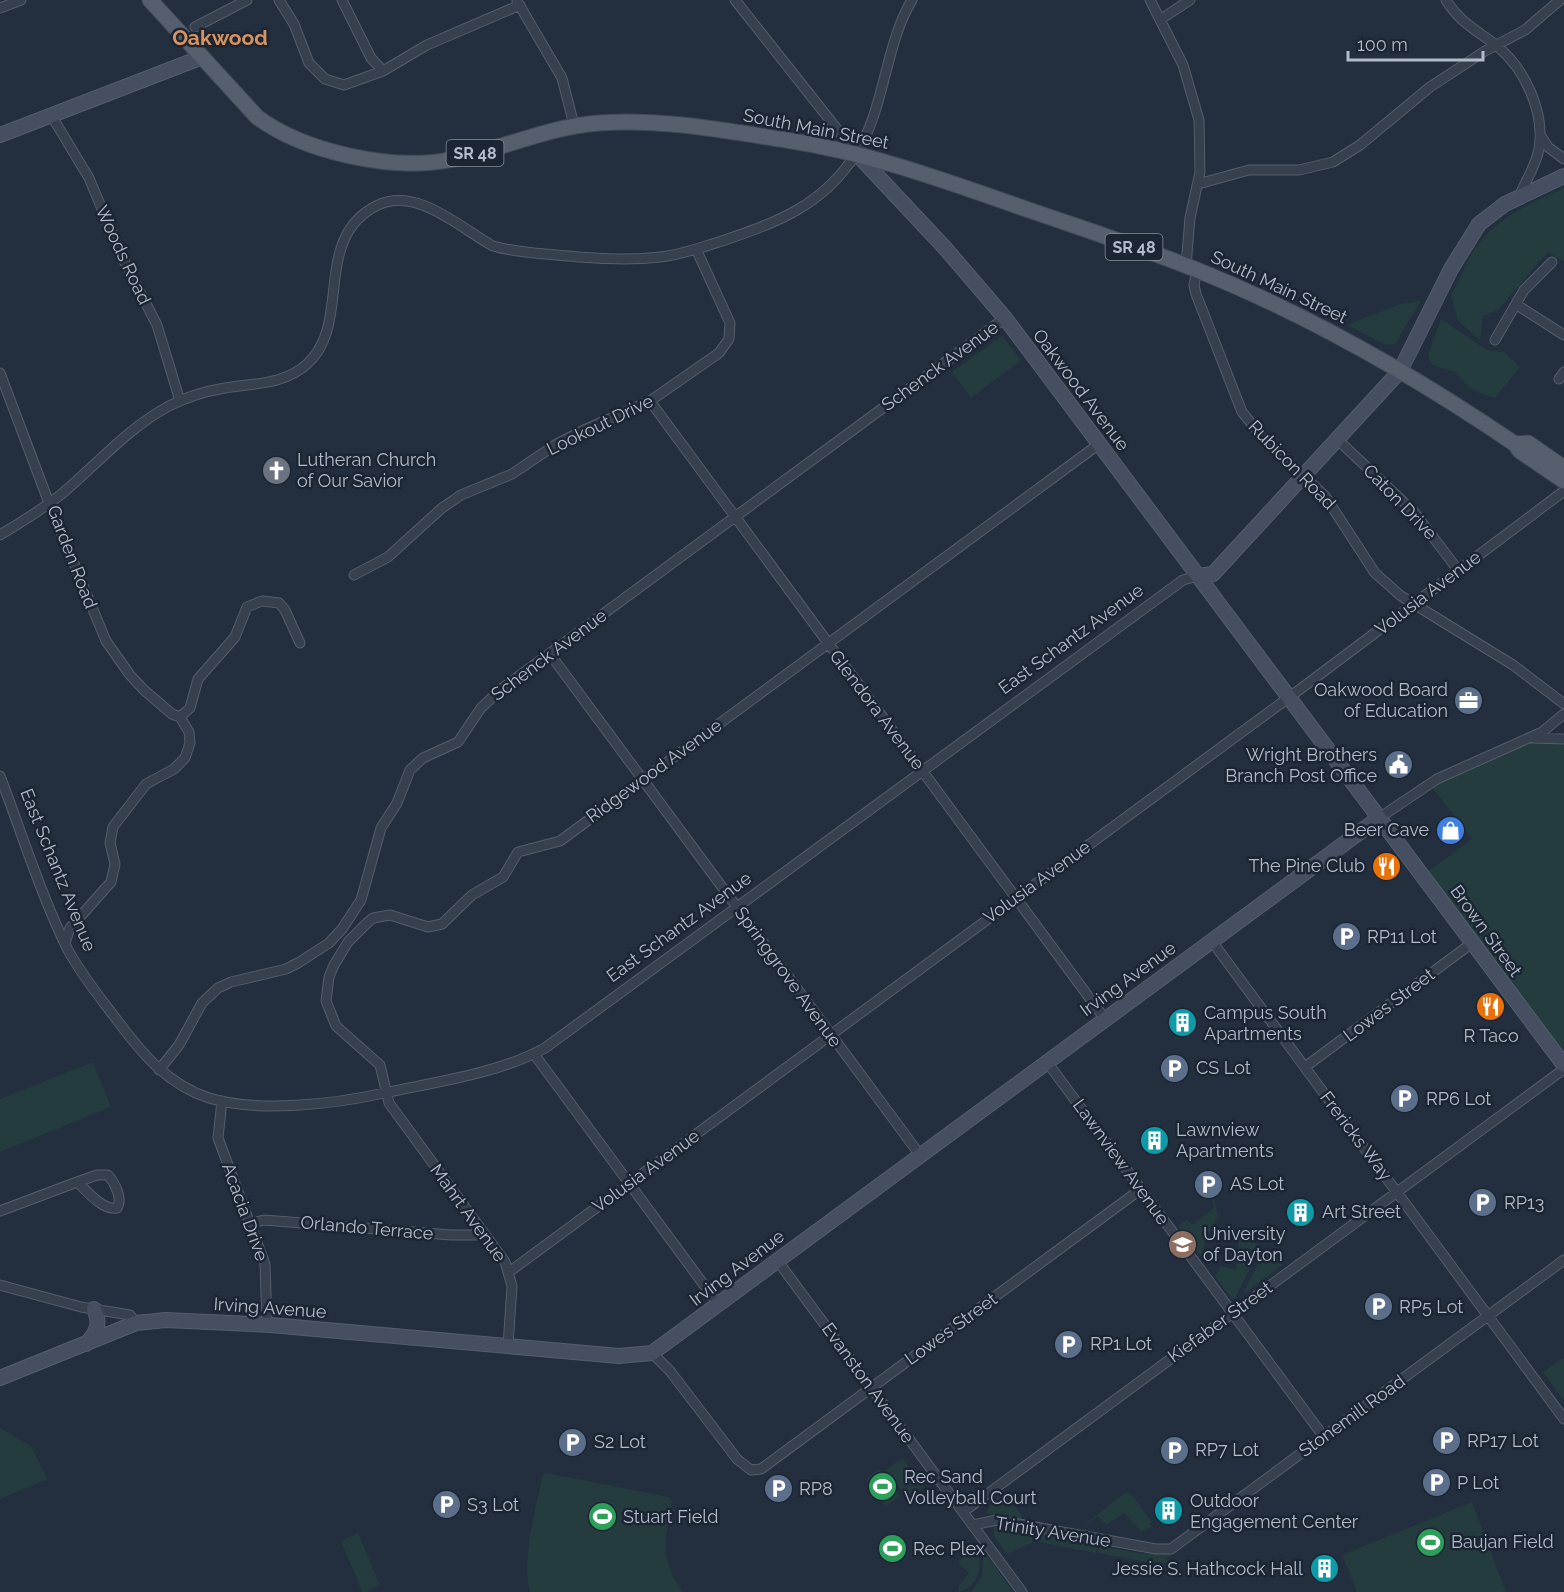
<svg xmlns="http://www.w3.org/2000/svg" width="1564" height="1592" font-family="Raleway,sans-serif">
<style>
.green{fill:#253c3f}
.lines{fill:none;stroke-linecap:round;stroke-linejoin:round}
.street-casing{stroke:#555e6c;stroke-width:11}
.secondary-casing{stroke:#555e6c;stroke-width:16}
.primary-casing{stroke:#404957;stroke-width:17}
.street{stroke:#37404e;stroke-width:9}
.secondary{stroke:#454f61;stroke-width:14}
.primary{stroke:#555f6e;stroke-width:15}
.labels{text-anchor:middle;stroke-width:5;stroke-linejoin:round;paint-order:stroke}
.shield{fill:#1c2533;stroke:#858e9c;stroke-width:1.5}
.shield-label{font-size:16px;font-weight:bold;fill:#b2bbc9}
.street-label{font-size:18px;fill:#b2bbc9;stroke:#1c2533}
.poi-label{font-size:18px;fill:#b2bbc9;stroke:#1c2533;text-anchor:start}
.quarter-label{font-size:21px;font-weight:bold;fill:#d8935e;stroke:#1c2533}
</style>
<rect width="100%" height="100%" fill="#232e3e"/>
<path class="green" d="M1564 188V262L1548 252 1498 310 1483 316 1480 340 1458 321 1451 296C1460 279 1467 258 1479 243 1501 215 1533 202 1564 188Z
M1421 301 1395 344 1386 345 1347 325 1400 304Z
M1441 319 1487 350 1504 352 1520 367 1495 398C1478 394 1464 387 1456 372L1432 365 1428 355Z
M1002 336 1021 360 971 398 952 372Z
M1529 738 1564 739V1065L1422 876 1472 839 1429 783Z
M93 1062 111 1107 0 1152V1099Z
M1214 1199 1218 1215 1205 1240 1202 1258 1178 1226 1187 1220 1192 1225 1215 1207 1212 1202Z
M1237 1234 1259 1245 1257 1248 1260 1247 1235 1299 1231 1298 1215 1276 1221 1266 1236 1270 1239 1249Z
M1265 1250 1280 1260 1283 1265 1242 1295Z
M1564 1357V1401L1543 1372Z
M0 1428 31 1446 48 1479 0 1499Z
M902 1458 924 1487 908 1499 886 1470Z
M879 1469 900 1496 886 1506 866 1479Z
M546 1473 669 1497 672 1501C665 1538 659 1559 683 1592H530C521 1555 536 1512 542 1476Z
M1126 1492 1132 1495 1152 1522 1149 1524 1152 1527 1141 1532 1124 1513 1106 1525 1098 1516 1080 1528Z
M1003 1493 1021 1514V1519L986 1513 993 1501Z
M1472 1502 1506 1592H1357L1342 1555Z
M1002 1525 1097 1546 1096 1553 1038 1542 1032 1535V1543L1007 1554 994 1536V1526Z
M358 1533 380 1585 365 1592H362L341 1541Z
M1099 1546 1144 1554H1174L1167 1558 1168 1569 1176 1575 1167 1572 1165 1563 1146 1562 1098 1553Z
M978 1553C982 1571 978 1586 959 1592L958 1587 969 1573 958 1563 963 1557Z
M987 1555 1013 1592H971L982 1576 983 1557Z"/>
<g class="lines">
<defs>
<path id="street" d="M279 0 294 24 309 63 325 79 344 85 383 71 427 45 520 5
M342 0 371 58 383 71
M735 0 856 153
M1150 0 1183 65 1199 120 1200 172 1190 218 1186 266
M1446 0C1459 22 1478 31 1497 46 1525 69 1545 112 1539 149 1536 165 1526 180 1520 195
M517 1 562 78 574 125
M0 8 21 0
M1161 19 1190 0
M195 27 247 0
M51 115 89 178 122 257 157 325 180 401
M1541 136 1548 147 1564 159
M1198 184 1249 170H1299L1333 162 1360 145 1430 87 1485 51 1525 30 1560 0
M1197 270 1194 285 1196 294 1242 412 1265 440 1325 496 1375 573 1401 596 1513 665 1564 704
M1517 305 1564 335
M1495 340 1524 290 1552 262
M0 373 49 503 106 641 130 675 144 690 172 714 180 717
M1559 379 1564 372
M650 401 1105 1019
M1337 439 1414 512 1458 570
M0 535C22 522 44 508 64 492 99 462 128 428 169 406 186 397 207 391 225 388 254 383 284 385 307 364 353 323 311 237 378 205 418 187 460 228 493 246 513 252 535 253 556 255 590 258 626 261 660 257 681 255 702 247 722 241 778 222 822 206 856 154 885 109 885 44 912 0
M354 575 388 557 442 508 461 495 512 474 555 445 586 429 650 401 719 353 729 339 730 323 696 249
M550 654 920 1155
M180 717 190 708 198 679 235 637 247 607 262 601 279 603 285 610 300 643
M1533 738 1564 739
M0 776C21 831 42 898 68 950 82 976 102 1000 120 1024 144 1056 169 1085 209 1098 258 1113 335 1104 384 1093 436 1082 500 1073 545 1048L1183 580 1198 576
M1379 818 1437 779 1542 732 1564 714
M1211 940 1564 1419
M65 943 70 928 111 882 115 864 110 843 113 827 146 784 174 769 185 758 190 743 189 732 180 717
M534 1054 718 1304
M1047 1062 1324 1437
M1305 1067 1472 943
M159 1070 179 1045 202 1003 218 988 231 982 286 969 298 963 329 943 342 929 361 900 381 828 397 803 410 770 423 758 458 742 481 708 500 690 1005 318
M222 1101 218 1138 265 1264 267 1325
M97 1175H108C115 1183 123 1199 117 1208 103 1211 87 1191 77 1182Z
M0 1211 77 1182
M249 1224 264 1220 451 1235H485
M777 1260 1022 1592
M509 1272 1303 687 1564 491
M0 1285 81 1307 130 1315 136 1323
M508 1346 512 1286 505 1262 389 1103 380 1065 336 1026 326 1001 329 977 334 965 348 942 368 922 373 918 390 915 428 927 442 924 472 895 503 877 518 852 560 841 1099 444
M652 1353 670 1371 737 1459 751 1470 761 1469 1141 1189
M963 1512 1564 1069
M973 1525 997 1520 1156 1549H1171L1564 1260"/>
<path id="secondary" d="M0 135 200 58
M856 153 945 248 1005 318 1564 1065
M1198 576 1213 574 1400 371 1451 269 1479 224 1505 204 1564 176
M86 1344C97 1333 101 1323 94 1309
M0 1378 136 1323 166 1320 270 1325 619 1356 652 1353 1379 818"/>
<path id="primary" d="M150 0 257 117C304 152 391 171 449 160 500 150 546 127 599 123 658 118 728 131 786 140 872 153 951 183 1032 211 1087 230 1143 248 1197 270 1309 315 1415 376 1515 444L1520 451 1564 481
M1515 444 1528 443 1564 468"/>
</defs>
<use href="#street" class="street-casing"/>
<use href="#secondary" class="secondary-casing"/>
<use href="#primary" class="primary-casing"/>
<use href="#street" class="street"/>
<use href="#secondary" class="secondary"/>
<use href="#primary" class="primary"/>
</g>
<defs>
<symbol id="church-disc" viewBox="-11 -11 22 22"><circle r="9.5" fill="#6b7280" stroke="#1c2533"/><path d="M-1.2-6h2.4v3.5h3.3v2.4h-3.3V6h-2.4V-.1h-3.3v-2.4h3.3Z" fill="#fff"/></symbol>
<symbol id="office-disc" viewBox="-11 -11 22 22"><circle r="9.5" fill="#5c6f8a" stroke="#1c2533"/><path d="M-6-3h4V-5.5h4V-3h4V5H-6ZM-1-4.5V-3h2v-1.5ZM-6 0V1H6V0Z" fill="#fff"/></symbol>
<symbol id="civic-disc" viewBox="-11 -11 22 22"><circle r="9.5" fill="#5c6f8a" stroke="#1c2533"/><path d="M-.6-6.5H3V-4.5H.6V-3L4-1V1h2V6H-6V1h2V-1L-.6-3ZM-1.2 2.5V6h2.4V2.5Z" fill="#fff"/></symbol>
<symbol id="shop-disc" viewBox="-11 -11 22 22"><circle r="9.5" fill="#3f7fe0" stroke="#1c2533"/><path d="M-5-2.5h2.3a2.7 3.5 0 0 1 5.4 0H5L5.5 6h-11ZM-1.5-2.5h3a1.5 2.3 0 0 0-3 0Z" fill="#fff"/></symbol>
<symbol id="restaurant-disc" viewBox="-11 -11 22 22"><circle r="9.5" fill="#e8710a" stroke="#1c2533"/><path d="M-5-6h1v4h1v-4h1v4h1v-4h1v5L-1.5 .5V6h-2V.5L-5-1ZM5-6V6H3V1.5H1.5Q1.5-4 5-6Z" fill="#fff"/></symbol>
<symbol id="parking-disc" viewBox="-11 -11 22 22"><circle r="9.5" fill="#5c6f8a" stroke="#1c2533"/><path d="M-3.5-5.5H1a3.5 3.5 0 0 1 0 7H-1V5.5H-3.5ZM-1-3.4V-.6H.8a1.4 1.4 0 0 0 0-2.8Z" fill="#fff"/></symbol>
<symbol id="building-disc" viewBox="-11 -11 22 22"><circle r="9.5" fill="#0f9aa8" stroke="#1c2533"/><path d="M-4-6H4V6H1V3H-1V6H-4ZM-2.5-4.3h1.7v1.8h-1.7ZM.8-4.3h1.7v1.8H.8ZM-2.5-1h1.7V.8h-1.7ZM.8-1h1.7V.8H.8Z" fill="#fff"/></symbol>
<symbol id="university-disc" viewBox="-11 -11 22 22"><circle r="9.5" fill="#8d6e63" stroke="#1c2533"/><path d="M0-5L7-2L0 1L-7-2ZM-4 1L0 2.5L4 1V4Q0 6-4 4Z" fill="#fff"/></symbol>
<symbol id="stadium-disc" viewBox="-11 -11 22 22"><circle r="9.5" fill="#2e9e5b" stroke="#1c2533"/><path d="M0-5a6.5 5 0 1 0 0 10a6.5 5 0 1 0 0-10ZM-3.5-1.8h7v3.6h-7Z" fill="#fff"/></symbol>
</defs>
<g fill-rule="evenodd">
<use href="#church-disc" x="260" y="454" width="33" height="33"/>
<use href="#office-disc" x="1452" y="684" width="33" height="33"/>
<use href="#civic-disc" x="1382" y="748" width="33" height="33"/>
<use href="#shop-disc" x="1434" y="814" width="33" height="33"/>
<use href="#restaurant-disc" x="1370" y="850" width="33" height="33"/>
<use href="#parking-disc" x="1330" y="920" width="33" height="33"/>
<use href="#restaurant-disc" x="1474" y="990" width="33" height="33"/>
<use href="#building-disc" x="1166" y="1006" width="33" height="33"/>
<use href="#parking-disc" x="1158" y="1052" width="33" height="33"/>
<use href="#parking-disc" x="1388" y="1082" width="33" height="33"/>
<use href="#building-disc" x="1138" y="1124" width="33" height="33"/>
<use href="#parking-disc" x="1192" y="1168" width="33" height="33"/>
<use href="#parking-disc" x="1466" y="1186" width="33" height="33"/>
<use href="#building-disc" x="1284" y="1196" width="33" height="33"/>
<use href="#university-disc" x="1166" y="1228" width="33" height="33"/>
<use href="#parking-disc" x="1362" y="1290" width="33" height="33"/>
<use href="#parking-disc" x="1052" y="1328" width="33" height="33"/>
<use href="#parking-disc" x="1430" y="1424" width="33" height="33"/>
<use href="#parking-disc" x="556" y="1426" width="33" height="33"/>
<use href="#parking-disc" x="1158" y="1434" width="33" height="33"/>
<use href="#parking-disc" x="1420" y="1466" width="33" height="33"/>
<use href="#stadium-disc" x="866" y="1470" width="33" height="33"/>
<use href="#parking-disc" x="762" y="1472" width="33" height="33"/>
<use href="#parking-disc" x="430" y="1488" width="33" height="33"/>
<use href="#building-disc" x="1152" y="1494" width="33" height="33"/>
<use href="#stadium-disc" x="586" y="1500" width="33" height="33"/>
<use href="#stadium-disc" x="1414" y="1526" width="33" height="33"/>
<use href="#stadium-disc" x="876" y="1532" width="33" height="33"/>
<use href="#building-disc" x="1308" y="1552" width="33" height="33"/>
</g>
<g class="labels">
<g class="shield">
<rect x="446.5" y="140" width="57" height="26" rx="4.5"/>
<rect x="1105.5" y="234" width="57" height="26" rx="4.5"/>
</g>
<g class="shield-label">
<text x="475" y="159">SR 48</text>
<text x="1134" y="253">SR 48</text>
</g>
<g class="street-label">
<text transform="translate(816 129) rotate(11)" y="6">South Main Street</text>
<text transform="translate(123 255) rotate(65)" y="6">Woods Road</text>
<text transform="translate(1279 287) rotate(25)" y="6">South Main Street</text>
<text transform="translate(940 366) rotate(-36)" y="6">Schenck Avenue</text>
<text transform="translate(1081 390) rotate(53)" y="6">Oakwood Avenue</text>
<text transform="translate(600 425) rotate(-26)" y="6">Lookout Drive</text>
<text transform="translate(1292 465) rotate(46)" y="6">Rubicon Road</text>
<text transform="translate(1400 502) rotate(46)" y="6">Caton Drive</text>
<text transform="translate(72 557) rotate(69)" y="6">Garden Road</text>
<text transform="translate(1428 593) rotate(-37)" y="6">Volusia Avenue</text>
<text transform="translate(1071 639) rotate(-36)" y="6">East Schantz Avenue</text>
<text transform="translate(549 655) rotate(-37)" y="6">Schenck Avenue</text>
<text transform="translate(877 710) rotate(53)" y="6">Glendora Avenue</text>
<text transform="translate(654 771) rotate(-36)" y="6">Ridgewood Avenue</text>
<text transform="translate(58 870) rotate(68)" y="6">East Schantz Avenue</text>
<text transform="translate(1037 882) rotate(-36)" y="6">Volusia Avenue</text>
<text transform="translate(679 927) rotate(-36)" y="6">East Schantz Avenue</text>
<text transform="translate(1486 931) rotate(54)" y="6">Brown Street</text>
<text transform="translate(788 977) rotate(54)" y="6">Springgrove Avenue</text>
<text transform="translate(1128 979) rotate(-36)" y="6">Irving Avenue</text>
<text transform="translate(1389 1005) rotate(-37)" y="6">Lowes Street</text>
<text transform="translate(1356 1136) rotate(53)" y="6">Frericks Way</text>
<text transform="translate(1121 1162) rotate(54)" y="6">Lawnview Avenue</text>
<text transform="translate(646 1171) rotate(-36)" y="6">Volusia Avenue</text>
<text transform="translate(245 1212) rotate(70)" y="6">Acacia Drive</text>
<text transform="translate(468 1213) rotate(54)" y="6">Mahrt Avenue</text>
<text transform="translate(367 1228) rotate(5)" y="6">Orlando Terrace</text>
<text transform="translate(737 1268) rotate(-37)" y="6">Irving Avenue</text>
<text transform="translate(270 1308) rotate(4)" y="6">Irving Avenue</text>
<text transform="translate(1220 1322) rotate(-36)" y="6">Kiefaber Street</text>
<text transform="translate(951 1329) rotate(-36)" y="6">Lowes Street</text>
<text transform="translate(868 1383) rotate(54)" y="6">Evanston Avenue</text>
<text transform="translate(1352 1416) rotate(-36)" y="6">Stonemill Road</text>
<text transform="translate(1053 1532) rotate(9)" y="6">Trinity Avenue</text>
</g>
<g class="poi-label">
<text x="297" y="466">Lutheran Church<tspan x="297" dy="21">of Our Savior</tspan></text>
<text x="1448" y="696" text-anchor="end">Oakwood Board<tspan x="1448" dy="21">of Education</tspan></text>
<text x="1377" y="761" text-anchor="end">Wright Brothers<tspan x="1377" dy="21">Branch Post Office</tspan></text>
<text x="1429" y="836" text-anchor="end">Beer Cave</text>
<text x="1365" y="872" text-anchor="end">The Pine Club</text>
<text x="1367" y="943">RP11 Lot</text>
<text x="1204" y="1019">Campus South<tspan x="1204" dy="21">Apartments</tspan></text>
<text x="1491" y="1042" text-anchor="middle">R Taco</text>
<text x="1196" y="1074">CS Lot</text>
<text x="1426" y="1105">RP6 Lot</text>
<text x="1176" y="1136">Lawnview<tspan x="1176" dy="21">Apartments</tspan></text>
<text x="1230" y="1190">AS Lot</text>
<text x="1504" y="1209">RP13</text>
<text x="1322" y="1218">Art Street</text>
<text x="1203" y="1240">University<tspan x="1203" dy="21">of Dayton</tspan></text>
<text x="1399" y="1313">RP5 Lot</text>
<text x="1090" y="1350">RP1 Lot</text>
<text x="1467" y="1447">RP17 Lot</text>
<text x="594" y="1448">S2 Lot</text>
<text x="1195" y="1456">RP7 Lot</text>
<text x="904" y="1483">Rec Sand<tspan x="904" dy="21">Volleyball Court</tspan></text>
<text x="1457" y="1489">P Lot</text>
<text x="799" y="1495">RP8</text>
<text x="1190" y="1507">Outdoor<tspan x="1190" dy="21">Engagement Center</tspan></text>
<text x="467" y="1511">S3 Lot</text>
<text x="623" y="1523">Stuart Field</text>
<text x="1451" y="1548">Baujan Field</text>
<text x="913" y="1555">Rec Plex</text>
<text x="1303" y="1575" text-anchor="end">Jessie S. Hathcock Hall</text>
</g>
<g class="quarter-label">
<text x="220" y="45">Oakwood</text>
</g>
</g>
<path d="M1348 51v9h135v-9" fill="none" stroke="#b2bbc9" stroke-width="3"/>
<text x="1357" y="51" font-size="18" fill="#b2bbc9" stroke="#1c2533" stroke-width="4.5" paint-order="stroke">100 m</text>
</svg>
